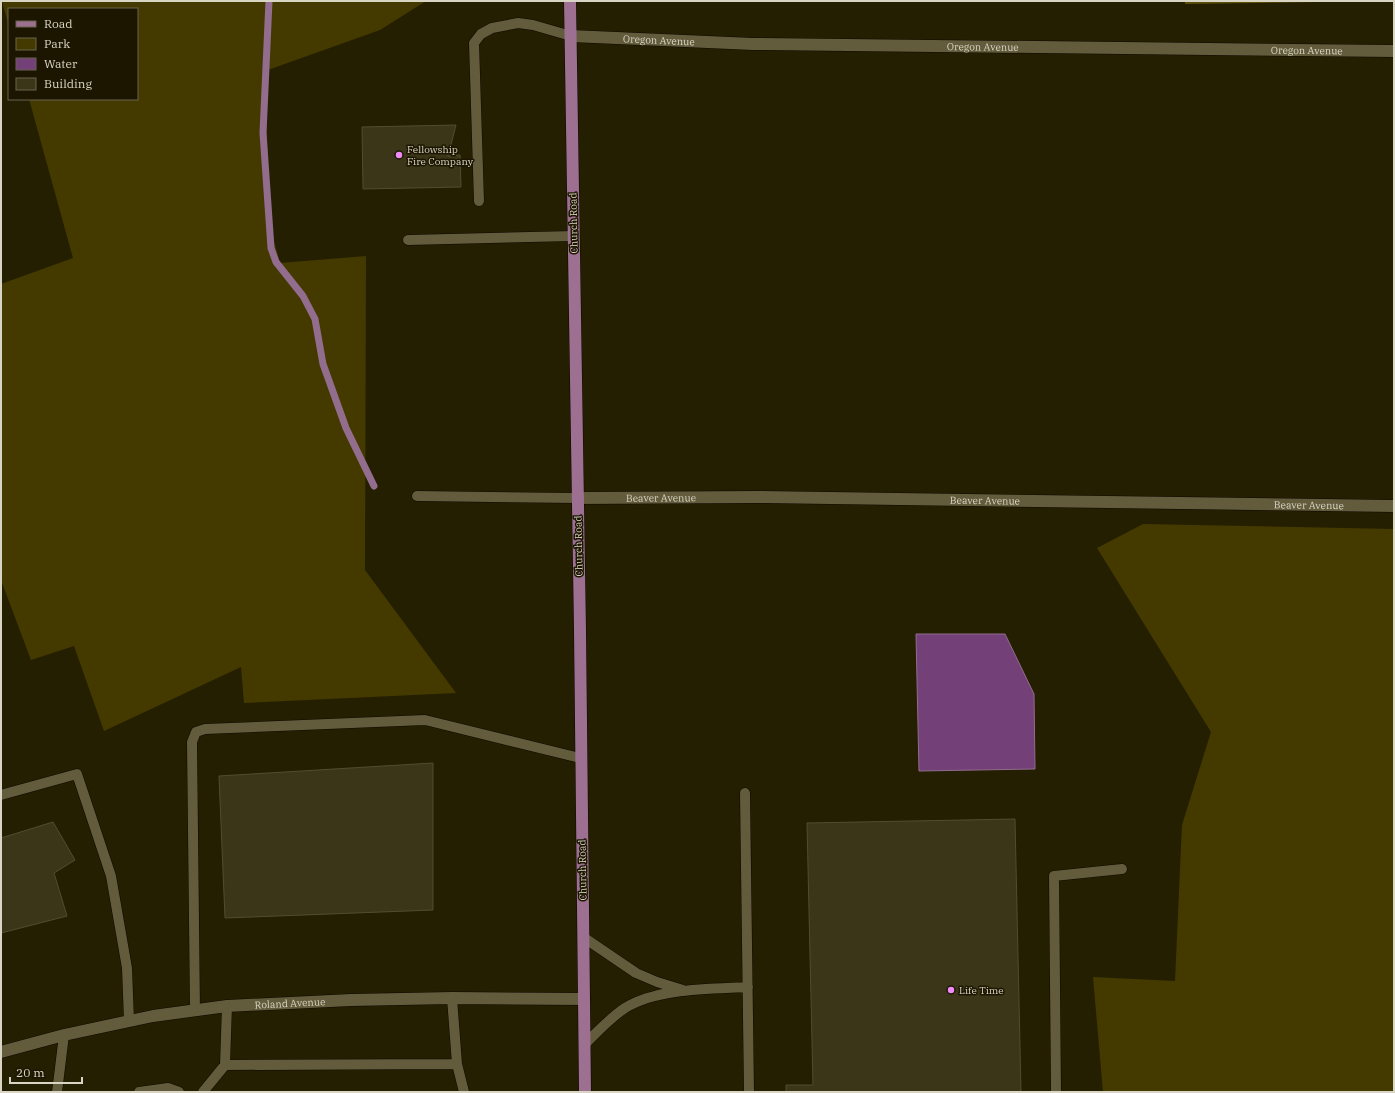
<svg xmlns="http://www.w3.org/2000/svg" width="1395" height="1093" font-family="'IBM Plex Serif',serif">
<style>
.green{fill:#443a00}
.forest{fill:#5b4e09}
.water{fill:#734077;stroke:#926d8e}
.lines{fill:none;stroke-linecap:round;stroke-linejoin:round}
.stream{stroke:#926d8e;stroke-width:7}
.building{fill:#3c3618;stroke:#534d2f}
.lane-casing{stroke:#0e0800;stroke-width:11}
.street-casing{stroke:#0e0800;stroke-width:13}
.primary-casing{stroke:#0e0800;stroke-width:13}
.lane{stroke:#625b3c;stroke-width:10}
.street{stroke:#625b3c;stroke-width:12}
.primary{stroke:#9d7092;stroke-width:12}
.poi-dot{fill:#ef8bf7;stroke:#1c1600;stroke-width:1.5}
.labels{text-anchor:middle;stroke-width:3;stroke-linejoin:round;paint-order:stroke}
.street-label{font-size:10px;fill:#d9d5c4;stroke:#1c1600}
.poi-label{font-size:10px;fill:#d9d5c4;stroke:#1c1600;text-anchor:start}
</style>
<rect width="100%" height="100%" fill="#251f02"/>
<path class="green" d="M2 1H426L380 30 265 71 270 226 280 263 366 256 365 570 456 693 244 703 241 667 104 731 74 646 31 660 1 580V284L73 258 29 99H137V9H9V27Z
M1143 524 1394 529V1092H1103L1093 977 1175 981 1182 825 1211 732 1097 548Z"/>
<path class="forest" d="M1185 1H1318V2L1185 4Z"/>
<path class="water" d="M916 634H1005L1034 694 1035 769 919 771Z"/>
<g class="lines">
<path class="stream" d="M269 1 263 133 271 248 276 262 303 296 315 319 323 364 346 428 374 486"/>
</g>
<path class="building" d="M456 125 448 156 460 155 461 187 363 189 362 127Z
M433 763V910L225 918 219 776Z
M1015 819 1021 1092H786V1085H813L807 823Z
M53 822 75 860 54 873 67 916 1 933V838Z"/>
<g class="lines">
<defs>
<path id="lane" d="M479 201 474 43 481 34 492 28 518 23 533 25 571 36
M408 240 574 236
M417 496 577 498
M745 793 749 1092
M1 795 77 774 111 876 127 968 129 1021
M583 937 636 973 657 982 683 990
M452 998 457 1064 464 1092
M195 1010 192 742 196 732 205 729 425 720 580 758
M584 1045C597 1032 610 1018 625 1008 657 988 711 989 748 987
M225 1065 457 1064
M57 1092 64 1035
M139 1092 168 1088 179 1092
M203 1092 225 1065 227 1006
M1056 1092 1054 876 1122 869"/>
<g id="street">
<path id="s1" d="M571 36 753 44 1394 51"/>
<path id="s2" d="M577 498 759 497 1394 506"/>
<path id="s3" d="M1 1052 64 1035 153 1016 227 1006 351 1000 452 998 584 999"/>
</g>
<path id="primary" d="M570 1 580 630 585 1092"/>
</defs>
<use href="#lane" class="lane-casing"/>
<use href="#street" class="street-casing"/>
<use href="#primary" class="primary-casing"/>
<use href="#lane" class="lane"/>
<use href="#street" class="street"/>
<use href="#primary" class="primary"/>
</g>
<g class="poi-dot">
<circle cx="399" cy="155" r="4"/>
<circle cx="951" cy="990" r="4"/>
</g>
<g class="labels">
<g class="street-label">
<text dy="4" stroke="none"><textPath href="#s1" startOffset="88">Oregon Avenue</textPath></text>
<text dy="4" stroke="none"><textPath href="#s1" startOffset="412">Oregon Avenue</textPath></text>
<text dy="4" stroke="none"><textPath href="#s1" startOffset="736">Oregon Avenue</textPath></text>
<text transform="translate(573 223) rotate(-91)" y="4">Church Road</text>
<text dy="4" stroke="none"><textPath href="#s2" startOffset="84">Beaver Avenue</textPath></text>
<text dy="4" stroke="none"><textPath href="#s2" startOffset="408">Beaver Avenue</textPath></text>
<text dy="4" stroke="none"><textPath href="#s2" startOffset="732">Beaver Avenue</textPath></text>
<text transform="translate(578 546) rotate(-91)" y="4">Church Road</text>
<text transform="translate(582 870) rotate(-91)" y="4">Church Road</text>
<text dy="4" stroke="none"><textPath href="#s3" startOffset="294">Roland Avenue</textPath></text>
</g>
<g class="poi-label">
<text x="407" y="153">Fellowship<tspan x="407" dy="12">Fire Company</tspan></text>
<text x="959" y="994">Life Time</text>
</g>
</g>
<rect width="1395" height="1093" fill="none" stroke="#d9d5c4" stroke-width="4"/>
<rect x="8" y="8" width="130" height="92" fill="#1c1600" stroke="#68624e"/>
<rect x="16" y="21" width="20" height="6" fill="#9d7092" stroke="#68624e"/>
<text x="44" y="28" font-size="12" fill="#d9d5c4">Road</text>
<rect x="16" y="38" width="20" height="12" fill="#443a00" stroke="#68624e"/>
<text x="44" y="48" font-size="12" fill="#d9d5c4">Park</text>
<rect x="16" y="58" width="20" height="12" fill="#734077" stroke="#68624e"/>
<text x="44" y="68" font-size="12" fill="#d9d5c4">Water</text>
<rect x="16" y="78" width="20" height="12" fill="#3c3618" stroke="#68624e"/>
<text x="44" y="88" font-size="12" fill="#d9d5c4">Building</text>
<path d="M10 1077v6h72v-6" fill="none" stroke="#d9d5c4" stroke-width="2"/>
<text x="16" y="1077" font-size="12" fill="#d9d5c4" stroke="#1c1600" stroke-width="3" paint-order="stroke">20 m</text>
</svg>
